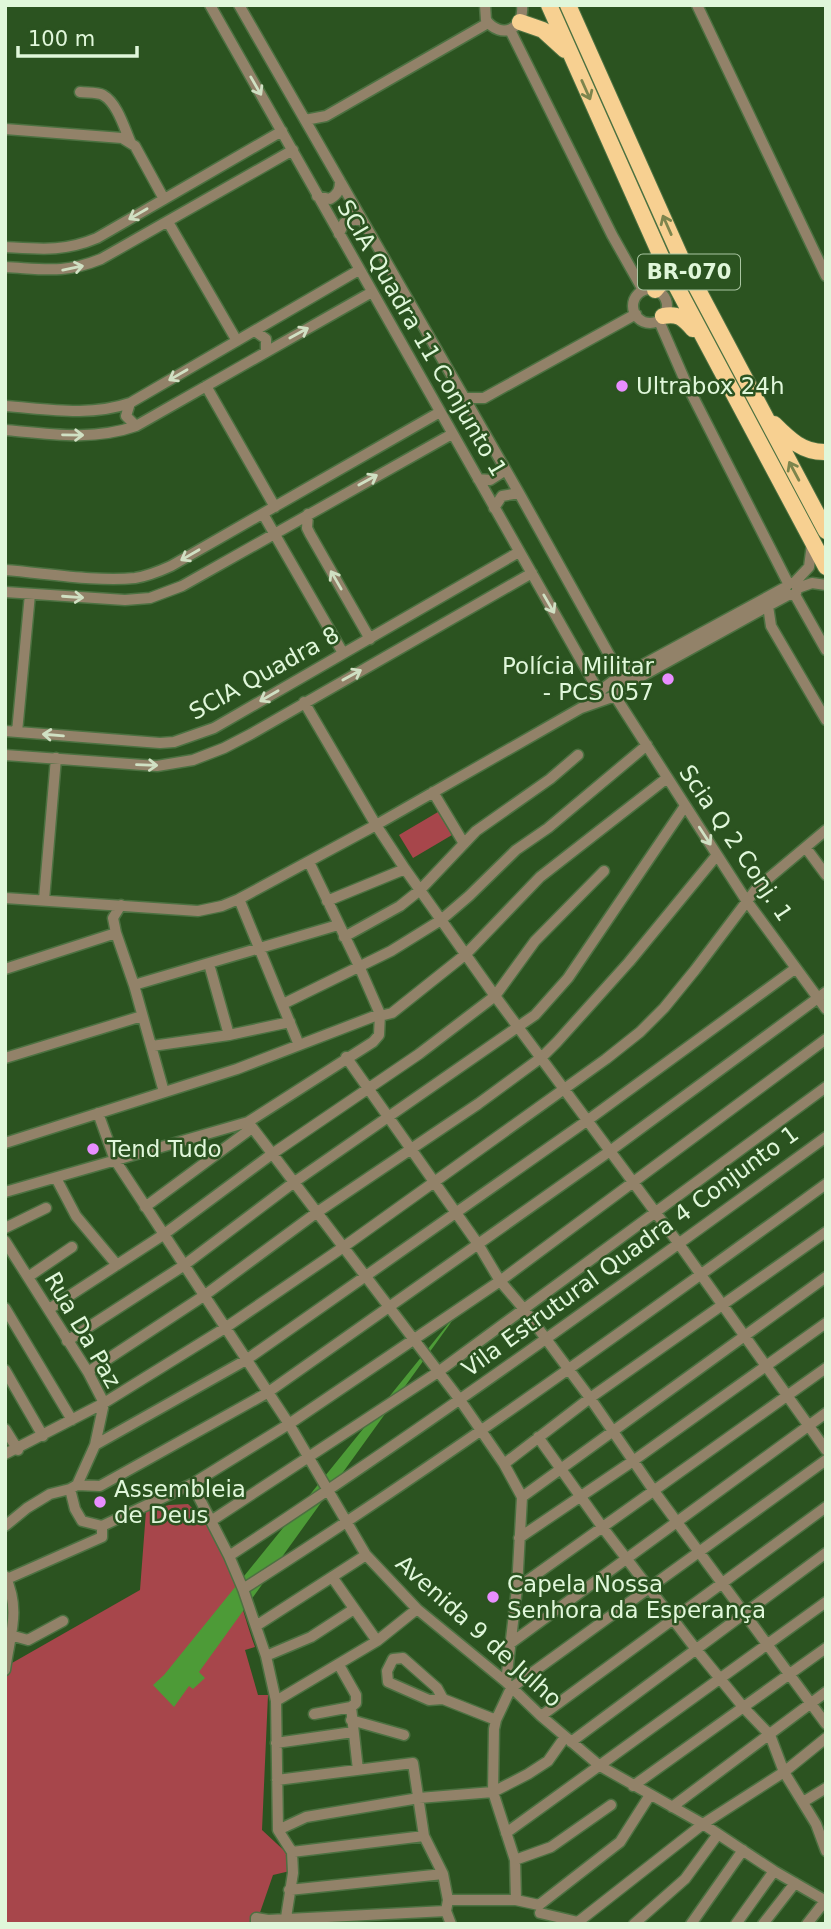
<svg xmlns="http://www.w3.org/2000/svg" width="831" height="1929" font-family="'DejaVu Sans',sans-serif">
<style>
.green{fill:#a7464b}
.water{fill:#4d9b37}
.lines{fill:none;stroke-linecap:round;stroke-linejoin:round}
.minor-casing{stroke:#4c7141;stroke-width:13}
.highway-casing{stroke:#4c7141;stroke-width:18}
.minor{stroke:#928269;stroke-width:10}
.highway{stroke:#f7d091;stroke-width:16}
.oneway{stroke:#d0e0c3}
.oneway2{stroke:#7d854d}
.poi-dot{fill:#e88eff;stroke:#2b5320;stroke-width:2.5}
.labels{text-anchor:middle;stroke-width:5;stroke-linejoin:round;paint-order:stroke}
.shield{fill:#2b5320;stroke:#aac6a2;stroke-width:2}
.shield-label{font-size:21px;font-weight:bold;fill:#e0f7da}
.street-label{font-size:23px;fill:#e0f7da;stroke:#2b5320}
.poi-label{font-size:23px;fill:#e0f7da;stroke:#2b5320;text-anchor:start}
</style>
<rect width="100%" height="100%" fill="#2b5320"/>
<path class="green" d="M438 812 452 835 413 858 399 835Z
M188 1504C227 1537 238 1600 255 1647L245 1650 258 1695H268L262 1830 290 1856V1871L273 1875 256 1924H5V1667L140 1590 146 1511 169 1505Z"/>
<path class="water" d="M465 1303 199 1672 205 1678 193 1689 189 1686 174 1707 153 1685 164 1675Z"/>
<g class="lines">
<defs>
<path id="minor" d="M210 5 603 699
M239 5 519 493 626 685
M485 5 486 20C501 40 525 29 522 5
M697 5 826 276
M510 30 612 235 643 290
M80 92C87 93 97 92 103 95 117 103 124 127 130 141
M305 120 326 116 488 23
M5 129 122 138 135 146 164 199
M317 196 330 199C338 194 340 190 340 181
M168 222 237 341
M339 234 344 223 355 219 363 221
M5 247C40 249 64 252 97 238L282 131
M5 267C44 269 64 274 101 259L293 150
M633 306a17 17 0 1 1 34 0a17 17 0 1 1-34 0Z
M659 321 686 383 788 583
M255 331 266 339V352
M206 386 275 507
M464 398H484L636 314
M130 403 126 416 136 426
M5 406C47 409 89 417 130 403L359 270
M5 430C49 434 94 441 136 426L372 292
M478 479 490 480 501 473 503 467
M494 508 502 496 519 493
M263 514 343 653
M308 514 307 528 310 534 370 639
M5 570C45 573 96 582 135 578 148 576 160 571 171 566L440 412
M794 583 809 567 812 544
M798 588 812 583 826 585
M5 592 125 600 150 598 182 586 452 434
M795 595 826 650
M768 606 771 626 826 720
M596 694 613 681 784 588
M615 696 746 900 826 1009
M304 702 376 825 405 869 495 996 679 1244 826 1450
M5 731 160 743 174 742 214 728 519 552
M17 732 30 594
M5 755 157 766 193 760 224 748 251 734 532 573
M433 792 463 842
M806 848 826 875
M5 898 198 911 222 906 239 899 376 825 581 708 615 696 626 685 768 606 788 595H795L798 588 794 583H788L784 591 788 595
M239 899 299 1045
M44 900 56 758
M327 901 405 869
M121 905 113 918 116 933 134 985 164 1092
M344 937 400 906 420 890 476 831 550 779 578 755
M209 964 229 1035
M5 969 116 933
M134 985 338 925
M283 1004 391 951 441 920 469 896 516 850 548 828 647 745
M152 1046 229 1035 290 1022
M346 1057 478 1244 500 1281 523 1308 590 1398 654 1491 826 1724
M5 1058 142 1016
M98 1113 115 1160 289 1424 366 1555 417 1609 506 1682 541 1716 600 1766 703 1824 774 1871 826 1901
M248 1122 460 1400 504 1464 522 1497
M5 1143 237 1069 380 1014 384 1015 392 1013 466 954 540 877 667 778
M56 1178 76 1216 117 1265
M5 1192 248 1122 373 1042 379 1035 380 1014 359 966 309 862
M145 1207 252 1128
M5 1228 46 1208
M5 1241 88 1372 104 1403 95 1445 77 1485 70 1489 50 1494 27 1508 5 1526
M28 1277 72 1247
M5 1308 72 1420
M49 1309 163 1235 272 1154 419 1054 495 996 535 941 604 871
M67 1341 183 1266 293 1183 535 1015 568 978 685 806
M5 1370 43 1436
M88 1372 205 1295 316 1213 478 1104 542 1057 557 1042 629 962 717 855
M5 1429 18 1450
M538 1437 603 1528 695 1648 744 1708 770 1735 784 1772 816 1824 826 1851
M95 1445 246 1360 588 1120 796 968
M5 1454 104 1403 225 1328 342 1248 606 1059 640 1032 664 1008 695 970 757 888 826 830
M504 1464 590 1398 826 1232
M192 1484 229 1556 243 1589 266 1656 276 1701 278 1830 292 1852 293 1873 285 1924
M77 1485 100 1486 267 1393 610 1151 826 992
M70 1489 75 1509 82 1521 102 1526 192 1484 289 1424 500 1281 826 1039
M522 1497 826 1277
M211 1521 438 1372 826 1087
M519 1538 633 1461 826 1323
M229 1556C432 1423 629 1280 826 1137
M5 1576C21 1610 10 1634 5 1670
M332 1577 377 1641
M7 1579 102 1537V1526
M517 1588 826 1368
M243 1589C443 1462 634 1323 826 1184
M256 1626 366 1555
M10 1635 28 1640 63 1621
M511 1643 826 1413
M266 1656 311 1637 354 1609
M339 1665 356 1695V1703L351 1707 358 1770
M506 1682 517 1588 522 1497
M443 1699 429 1700 388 1682 387 1671 393 1659 403 1658 437 1688 443 1699 496 1720
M276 1701 377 1641 417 1609
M314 1714 351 1707
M541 1716 826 1507
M351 1720 404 1735
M571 1742 826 1553
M276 1743 353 1732
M277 1780 413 1763 424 1836 443 1874 448 1900 446 1911 451 1924
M633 1786 826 1648
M803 1802 826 1788
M672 1807 826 1692
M278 1830 306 1817 419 1798 493 1792 528 1774 548 1761 565 1737
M506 1833 826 1602
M292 1852 424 1836
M515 1860 551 1847 611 1805
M289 1890 443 1874
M448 1900H516L539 1905 620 1842 650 1795
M516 1900 515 1860 493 1792 494 1729 496 1720 511 1688 826 1460
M540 1913 578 1922 703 1824 784 1772 826 1738
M256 1924V1918L268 1920 446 1911
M634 1924 685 1879 718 1834
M691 1924 743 1850
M736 1924 774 1871
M763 1924 795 1883
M807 1924 825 1901"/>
<path id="highway" d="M549 5 664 263 826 567
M568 5 681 258 826 531
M520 22 543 30 565 50
M655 290 661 283 664 263
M663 316C678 313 683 318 693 329
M774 424C789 439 803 453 826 452"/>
</defs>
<use href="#minor" class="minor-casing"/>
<use href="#highway" class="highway-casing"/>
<use href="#minor" class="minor"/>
<use href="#highway" class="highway"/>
</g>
<defs><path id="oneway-shaft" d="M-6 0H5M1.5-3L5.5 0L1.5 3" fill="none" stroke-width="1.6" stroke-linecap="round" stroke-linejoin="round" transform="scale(1.75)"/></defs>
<g class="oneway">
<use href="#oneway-shaft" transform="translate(256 86) rotate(60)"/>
<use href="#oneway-shaft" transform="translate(138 214) rotate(150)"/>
<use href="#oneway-shaft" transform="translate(73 268) rotate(-12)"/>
<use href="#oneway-shaft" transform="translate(299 333) rotate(-29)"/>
<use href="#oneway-shaft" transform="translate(178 375) rotate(150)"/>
<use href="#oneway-shaft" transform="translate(73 435) rotate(1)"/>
<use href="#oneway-shaft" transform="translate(368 480) rotate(-29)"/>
<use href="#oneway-shaft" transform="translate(190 555) rotate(150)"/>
<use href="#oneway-shaft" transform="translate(336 580) rotate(-120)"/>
<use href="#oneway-shaft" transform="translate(73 597) rotate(4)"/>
<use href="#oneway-shaft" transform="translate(549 604) rotate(60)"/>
<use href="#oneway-shaft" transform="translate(352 675) rotate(-29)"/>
<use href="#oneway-shaft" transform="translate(269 696) rotate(150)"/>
<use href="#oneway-shaft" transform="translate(53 735) rotate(-175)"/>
<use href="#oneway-shaft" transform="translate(147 765) rotate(2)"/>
<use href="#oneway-shaft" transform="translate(705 836) rotate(57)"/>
</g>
<g class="oneway2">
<use href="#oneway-shaft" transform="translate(586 90) rotate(66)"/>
<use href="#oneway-shaft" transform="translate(667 225) rotate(-114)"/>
<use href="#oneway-shaft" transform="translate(794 471) rotate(-118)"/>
</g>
<g class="poi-dot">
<circle cx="622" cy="386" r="7"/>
<circle cx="668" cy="679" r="7"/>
<circle cx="93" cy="1149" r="7"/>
<circle cx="100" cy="1502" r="7"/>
<circle cx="493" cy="1597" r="7"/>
</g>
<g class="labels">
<rect class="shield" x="638" y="254.5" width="102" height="35" rx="5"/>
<g class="shield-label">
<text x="689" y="279">BR-070</text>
</g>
<g class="street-label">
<text transform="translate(422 338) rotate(60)" y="8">SCIA Quadra 11 Conjunto 1</text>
<text transform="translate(264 673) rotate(-29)" y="8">SCIA Quadra 8</text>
<text transform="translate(736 843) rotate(56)" y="8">Scia Q 2 Conj. 1</text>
<text transform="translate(630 1251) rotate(-36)" y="8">Vila Estrutural Quadra 4 Conjunto 1</text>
<text transform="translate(83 1330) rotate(60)" y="8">Rua Da Paz</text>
<text transform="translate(479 1631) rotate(42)" y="8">Avenida 9 de Julho</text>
</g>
<g class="poi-label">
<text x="636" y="394">Ultrabox 24h</text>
<text x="654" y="674" text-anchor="end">Polícia Militar<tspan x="654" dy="26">- PCS 057</tspan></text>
<text x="107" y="1157">Tend Tudo</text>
<text x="114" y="1497">Assembleia<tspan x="114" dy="26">de Deus</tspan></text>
<text x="507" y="1592">Capela Nossa<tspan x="507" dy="26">Senhora da Esperança</tspan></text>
</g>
</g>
<rect width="831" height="1929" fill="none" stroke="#e0f7da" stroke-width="14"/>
<path d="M18 46v10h119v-10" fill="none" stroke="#e0f7da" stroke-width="3.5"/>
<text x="28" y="46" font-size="21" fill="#e0f7da" stroke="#2b5320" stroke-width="5" paint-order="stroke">100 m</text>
</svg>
